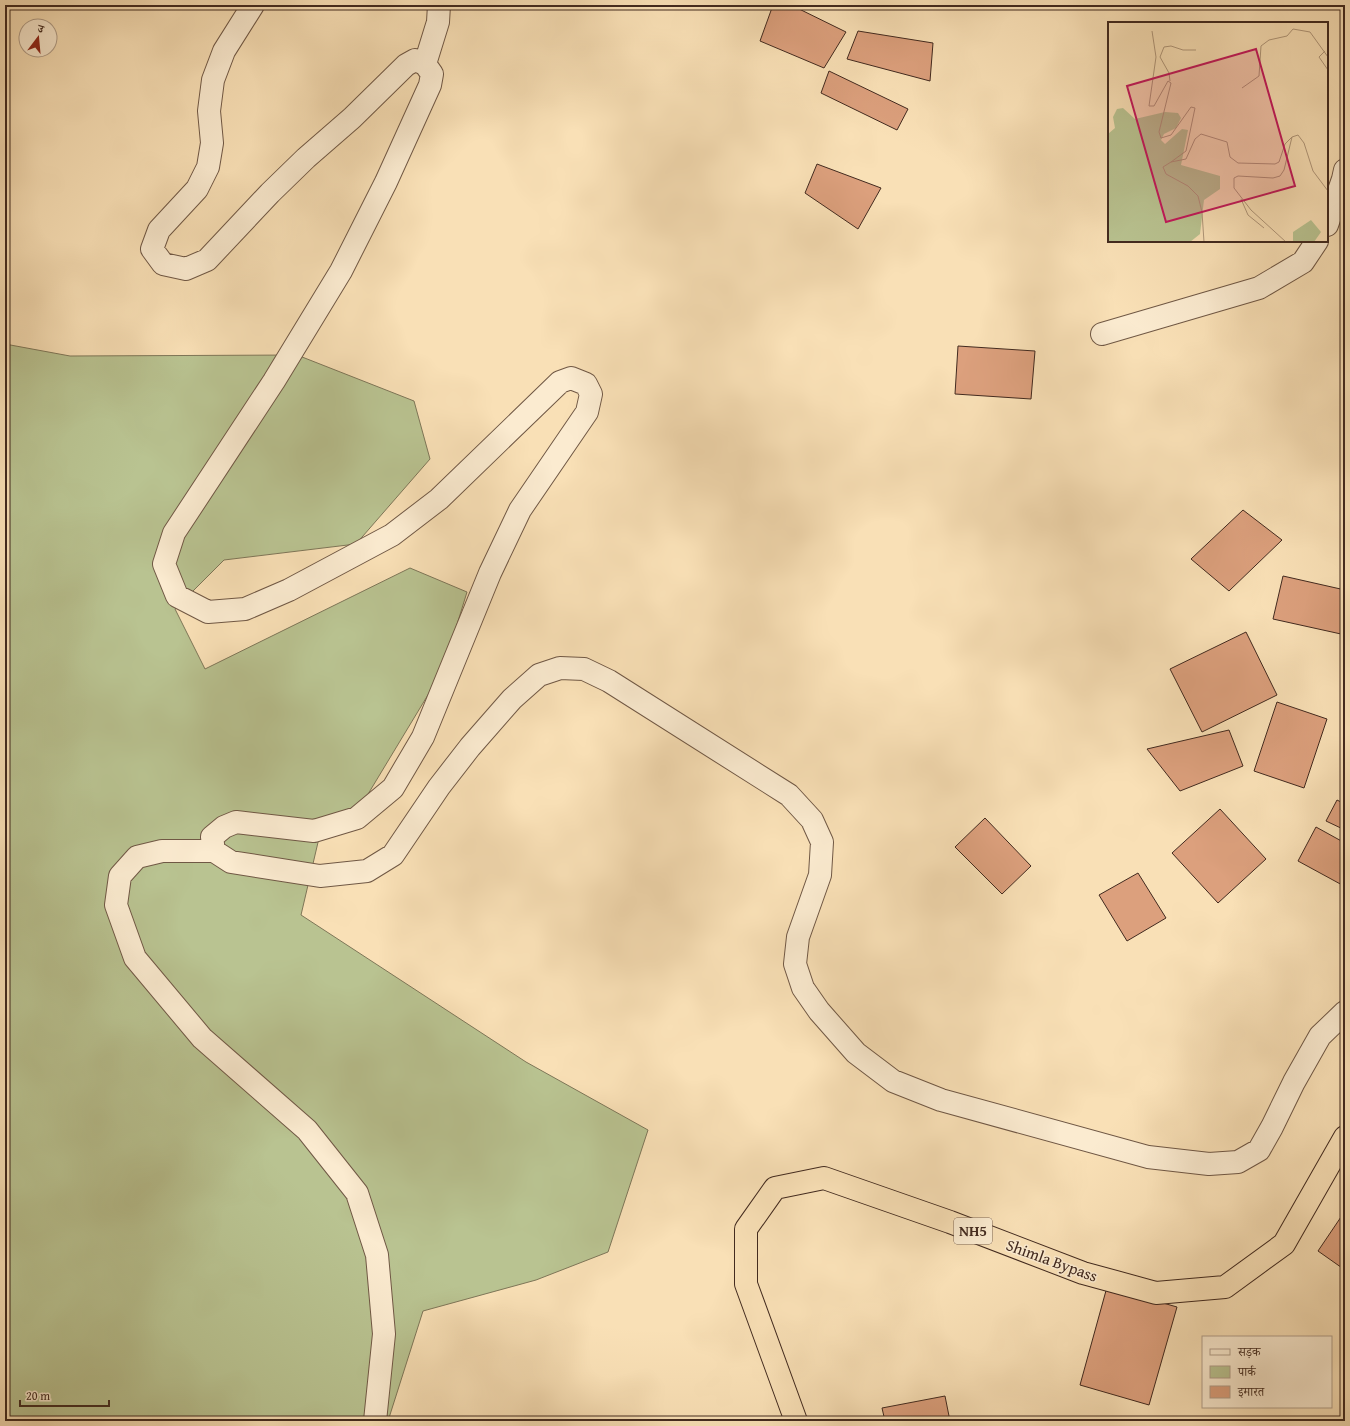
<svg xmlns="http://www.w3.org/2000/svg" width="1350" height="1426" font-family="'Gentium Book Plus','Noto Serif Devanagari',serif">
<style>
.green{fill:#b9c391;stroke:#7e7658}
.building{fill:#dca07d;stroke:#422a1f}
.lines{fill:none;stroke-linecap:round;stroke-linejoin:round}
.minor-casing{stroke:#705845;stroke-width:24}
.trunk-casing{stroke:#422a1f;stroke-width:24}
.minor{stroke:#fbebd0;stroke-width:22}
.trunk{stroke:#f9e0b6;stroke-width:22}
.labels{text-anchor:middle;stroke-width:3;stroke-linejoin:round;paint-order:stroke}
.shield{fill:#fbebd0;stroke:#7a6454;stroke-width:1}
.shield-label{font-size:15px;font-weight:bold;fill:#422a1f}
.street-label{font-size:16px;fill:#422a1f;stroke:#fbebd0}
.inset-road{fill:none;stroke:#b0977a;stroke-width:1}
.view{fill:#c2185b;fill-opacity:0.15;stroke:#c2185b;stroke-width:2}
.inset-edge{fill:none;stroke:#422a1f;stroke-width:2}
</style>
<rect width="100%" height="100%" fill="#f9e0b6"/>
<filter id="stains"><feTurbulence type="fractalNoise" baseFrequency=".005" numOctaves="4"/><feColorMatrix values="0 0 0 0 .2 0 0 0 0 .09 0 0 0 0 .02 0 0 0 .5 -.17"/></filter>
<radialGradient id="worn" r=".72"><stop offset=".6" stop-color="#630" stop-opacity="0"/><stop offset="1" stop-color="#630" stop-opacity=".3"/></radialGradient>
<path class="green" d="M5 344 70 356 297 355 414 401 430 459 356 544 224 560 175 609 205 669 410 568 467 592 443 670 356 814 319 838 301 915 526 1062 648 1130 608 1252 536 1280 423 1311 388 1421H5Z"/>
<path class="building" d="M773 5H791L846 32 824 68 760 41Z
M858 31 933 43 930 81 847 59Z
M829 71 908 109 897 130 821 93Z
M817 164 881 188 858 229 805 193Z
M958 346 1035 351 1031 399 955 394Z
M1243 510 1282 540 1229 591 1191 559Z
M1283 576 1345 590V614L1341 634 1273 619Z
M1246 632 1277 695 1202 732 1170 669Z
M1277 702 1327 719 1304 788 1254 771Z
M1229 730 1243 766 1180 791 1147 749Z
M1337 800 1345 804V830L1326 821Z
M1220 809 1266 859 1218 903 1172 853Z
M985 818 1031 866 1002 894 955 847Z
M1316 827 1345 843 1344 886 1298 861Z
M1138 873 1166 918 1127 941 1099 895Z
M1343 1214 1345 1215V1270L1318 1251Z
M1107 1287 1177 1307 1149 1405 1080 1385Z
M945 1396 950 1421H885L882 1408Z"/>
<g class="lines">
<defs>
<path id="minor" d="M253 5 224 51 213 80 209 111 212 143 208 167 197 189 159 230 152 249 163 264 186 269 207 260 270 193 306 158 352 118 406 65 415 60 425 64 432 74 430 85 386 182 341 271 274 381 174 533 164 564 177 596 208 612 245 609 289 590 392 535 439 499 560 382 571 378 586 384 591 394 587 412 520 510 490 573 423 737 393 788 357 818 314 831 236 822 224 827 212 837 214 851 231 862 320 876 367 871 393 855 439 787 470 747 512 699 539 675 560 668 584 669 609 681 789 795 812 820 822 842 820 875 798 937 795 964 803 988 819 1011 856 1053 893 1081 941 1100 1148 1157 1209 1164 1238 1162 1259 1150 1272 1127 1294 1082 1320 1036 1345 1012
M425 64 438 22 439 5
M1327 225 1343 179 1345 170
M1102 334 1259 288 1303 262 1317 241
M214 851H162L137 857 120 876 116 905 135 958 202 1038 307 1130 357 1193 377 1255 384 1334 375 1421"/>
<path id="trunk" d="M796 1421 746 1284V1229L775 1188 824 1178 950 1222 1083 1273 1156 1293 1225 1287 1284 1244 1345 1137"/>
</defs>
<use href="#minor" class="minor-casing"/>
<use href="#trunk" class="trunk-casing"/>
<use href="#minor" class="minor"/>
<use href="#trunk" class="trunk"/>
</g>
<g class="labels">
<rect class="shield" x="954" y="1218" width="38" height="26" rx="3"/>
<g class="shield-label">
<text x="973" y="1236">NH5</text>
</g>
<g class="street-label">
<text transform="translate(1052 1260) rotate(20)" y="6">Shimla Bypass</text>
</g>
</g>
<g transform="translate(1108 22)">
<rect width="220" height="220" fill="#f9e0b6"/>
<path d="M15 86 27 97 57 90 70 91 73 96 68 106 56 112 53 118 57 122 74 107 80 108 73 143 112 154V167L96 178 92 212 82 220H0V112L7 106 5 95 9 87ZM203 198 213 210 206 220H185V210Z" fill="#b9c391"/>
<path class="inset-road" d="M44 9 48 35 41 84H46L60 59 63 61 51 110 53 116 63 113 83 85 87 86 78 129 63 140 78 137 87 117 93 112 119 120 122 135 130 141 167 142 171 140 177 122 184 115M217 29 211 35 220 48M62 59 61 51 52 35 56 25 63 24 75 28H88M134 66 151 54 153 24 161 18 179 14 185 7 202 10 220 35M63 140 55 145 58 152 80 164 90 174 94 190 96 220M133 177 140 193 156 206M178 220 143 188 126 166V156L130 154 165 156 172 154 176 148 184 115 190 113 196 121 205 149 220 169"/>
<path class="view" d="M148 27 187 164 58 200 19 64Z"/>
<rect width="220" height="220" class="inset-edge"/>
</g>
<rect width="1350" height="1426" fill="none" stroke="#f9e0b6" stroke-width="20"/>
<rect x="6" y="6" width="1338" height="1414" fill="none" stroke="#422a1f" stroke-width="2"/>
<rect x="10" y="10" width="1330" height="1406" fill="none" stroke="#422a1f"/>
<rect x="1202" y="1336" width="130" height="72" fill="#fbebd0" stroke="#b19e89"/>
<rect x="1210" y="1349" width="20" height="6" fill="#fbebd0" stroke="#b19e89"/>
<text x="1238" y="1356" font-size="12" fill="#422a1f">सड़क</text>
<rect x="1210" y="1366" width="20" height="12" fill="#b9c391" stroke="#b19e89"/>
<text x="1238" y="1376" font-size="12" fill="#422a1f">पार्क</text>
<rect x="1210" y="1386" width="20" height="12" fill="#dca07d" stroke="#b19e89"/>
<text x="1238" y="1396" font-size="12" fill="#422a1f">इमारत</text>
<g transform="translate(38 38) rotate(16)"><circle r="19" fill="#fbebd0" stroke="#b19e89"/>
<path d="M0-3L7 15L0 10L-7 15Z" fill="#8f2418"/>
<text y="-6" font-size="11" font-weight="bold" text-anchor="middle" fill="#422a1f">उ</text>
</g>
<path d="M20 1400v6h89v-6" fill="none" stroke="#422a1f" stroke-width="2"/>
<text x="26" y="1400" font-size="12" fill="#422a1f" stroke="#fbebd0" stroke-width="3" paint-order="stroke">20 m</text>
<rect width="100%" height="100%" filter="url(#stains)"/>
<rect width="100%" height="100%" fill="url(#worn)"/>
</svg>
